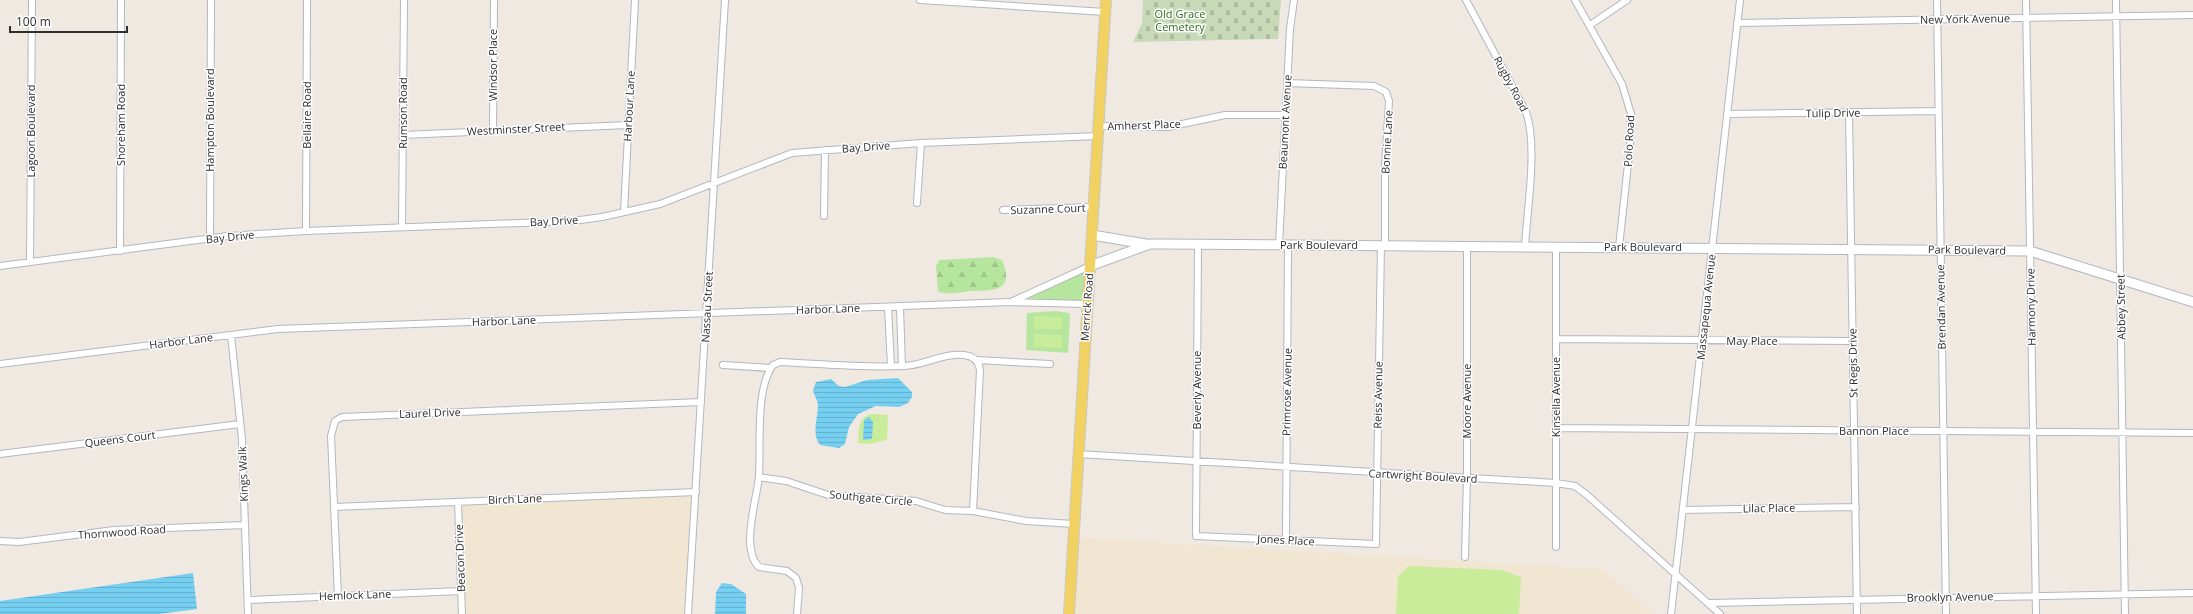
<svg xmlns="http://www.w3.org/2000/svg" width="2193" height="614" font-family="'Open Sans',sans-serif">
<style>
.education{fill:#f0e6d1}
.grass{fill:#b6e59e}
.forest{fill:url(#forest-firs)}
.cemetery{fill:url(#cemetery-stones)}
.pitch{fill:#c9ec9a}
.water{fill:url(#water-rules)}
.lines{fill:none;stroke-linecap:round;stroke-linejoin:round}
.street-casing{stroke:#b4b7c1;stroke-width:8}
.secondary-casing{stroke:#b4b7c1;stroke-width:11}
.primary-casing{stroke:#c9c9c9;stroke-width:12}
.street{stroke:#fff;stroke-width:6}
.secondary{stroke:#fff;stroke-width:9}
.primary{stroke:#f2d163;stroke-width:10}
.labels{text-anchor:middle;stroke-width:3;stroke-linejoin:round;paint-order:stroke}
.park-label{font-size:11px;fill:#2c6e1b;stroke:#fff}
.street-label{font-size:11px;fill:#2e2e2e;stroke:#fff}
</style>
<defs>
<pattern id="forest-firs" width="22" height="20" patternUnits="userSpaceOnUse"><rect width="22" height="20" fill="#b6e59e"/><path d="M5 1l3.5 6h-7zM16 11l3.5 6h-7z" fill="#9dc588"/></pattern>
<pattern id="cemetery-stones" width="16" height="16" patternUnits="userSpaceOnUse"><rect width="16" height="16" fill="#c8d9b8"/><path d="M2 7V4a2 2 0 0 1 4 0v3zM10 15v-3a2 2 0 0 1 4 0v3z" fill="#acbb9e"/></pattern>
<pattern id="water-rules" width="6" height="5" patternUnits="userSpaceOnUse"><rect width="6" height="5" fill="#75cff0"/><path d="M0 2.5h6" fill="none" stroke="#66b2ce"/></pattern>
</defs>
<rect width="100%" height="100%" fill="#efe9e1"/>
<path class="education" d="M694 493 686 614H464L459 503Z
M1079 538 1137 539V541L1199 545 1602 569 1652 614H1075Z"/>
<path class="grass" d="M1089 268 1086 302H1014Z
M1055 311 1069 313 1070 317 1068 353 1026 350 1027 313Z"/>
<path class="forest" d="M993 257 1002 260C1016 293 992 290 970 291 960 292 947 296 938 291L936 266 939 260Z"/>
<path class="cemetery" d="M1143 0H1281L1278 39 1133 42 1142 23Z"/>
<path class="pitch" d="M1034 316 1062 317V329H1034Z
M1034 334 1062 335V348L1034 347Z
M871 414 888 415 887 440 870 444 858 443C859 430 857 418 871 414Z
M1409 566 1501 570 1521 577 1519 614H1396L1398 576Z"/>
<path class="water" d="M898 378 912 392V397L908 403 899 407 876 406 858 414 849 427 845 444 839 448 820 445C811 434 818 418 818 405 818 401 814 395 813 390L816 382 831 379 839 386 845 387 867 380Z
M869 417 873 422 872 439 863 440 864 420Z
M193 573 197 609 159 614H0V601Z
M722 583 731 584 746 594V614H715L716 592Z"/>
<g class="lines">
<defs>
<path id="street" d="M920 0 1105 12
M1466 0 1526 112C1538 146 1527 209 1525 247
M1575 0 1622 84 1631 114 1630 146 1619 247
M1937 0 1946 614
M2026 0 2036 614
M2116 0 2125 614
M1737 23 2193 15
M1590 25 1627 0
M1287 83 1374 86 1386 92 1389 101 1385 166V245
M1849 112 1857 614
M1727 114 1938 111
M1098 126 1168 127 1225 115H1285
M493 130 494 0
M403 135 628 125
M917 203 921 143
M1003 210 1093 207
M624 212 635 0
M824 216 825 150
M402 227 404 0
M306 231 307 0
M210 239 211 0
M1198 245 1196 536 1376 544 1381 245
M1279 245 1290 29 1294 0
M120 251 121 0
M30 262 32 0
M0 266 228 236 306 231 573 221 602 217 660 204 792 153 921 143 1098 136
M1013 301 1090 266
M888 307 891 366
M900 307 902 366
M231 335 242 439 248 614
M1556 339 1853 341
M977 360 1050 364
M0 364 278 329 1010 302 1087 304
M723 365 770 368
M1556 428 2193 433
M0 454 240 424
M1078 454 1556 483 1575 486 1587 495 1720 614
M759 477 786 481 828 495 916 501 945 510 973 511 1026 521 1074 524
M458 502 462 614
M334 507 696 492
M1683 510 1856 507
M1286 539 1288 245
M0 541 19 542 114 530 245 525
M1556 547V247
M1465 557 1467 478V246
M338 596 331 436 335 421 342 417 701 402
M248 600 461 591
M1708 603 2193 593
M688 614 725 0
M797 614 799 588 796 578 787 571 759 567C740 549 757 499 759 476 761 446 755 389 773 365L780 362C822 364 863 368 904 366 925 365 943 353 964 355 973 356 979 361 980 370L973 511
M1671 614 1740 0"/>
<path id="secondary" d="M1092 235 1146 244
M1090 266 1150 244H1164L2030 251 2193 302"/>
<path id="primary" d="M1069 614 1106 0"/>
</defs>
<use href="#street" class="street-casing"/>
<use href="#secondary" class="secondary-casing"/>
<use href="#primary" class="primary-casing"/>
<use href="#street" class="street"/>
<use href="#secondary" class="secondary"/>
<use href="#primary" class="primary"/>
</g>
<g class="labels">
<g class="park-label">
<text x="1180" y="18">Old Grace<tspan x="1180" dy="13">Cemetery</tspan></text>
</g>
<g class="street-label">
<text transform="translate(1965 19) rotate(-1)" y="4">New York Avenue</text>
<text transform="translate(493 65) rotate(-90)" y="4">Windsor Place</text>
<text transform="translate(1511 84) rotate(62)" y="4">Rugby Road</text>
<text transform="translate(629 106) rotate(-87)" y="4">Harbour Lane</text>
<text transform="translate(403 113) rotate(-90)" y="4">Rumson Road</text>
<text transform="translate(1833 113) rotate(-1)" y="4">Tulip Drive</text>
<text transform="translate(307 115) rotate(-90)" y="4">Bellaire Road</text>
<text transform="translate(210 120) rotate(-90)" y="4">Hampton Boulevard</text>
<text transform="translate(1285 122) rotate(-87)" y="4">Beaumont Avenue</text>
<text transform="translate(121 125) rotate(-90)" y="4">Shoreham Road</text>
<text transform="translate(1144 125) rotate(-2)" y="4">Amherst Place</text>
<text transform="translate(516 129) rotate(-3)" y="4">Westminster Street</text>
<text transform="translate(31 131) rotate(-90)" y="4">Lagoon Boulevard</text>
<text transform="translate(1629 141) rotate(-87)" y="4">Polo Road</text>
<text transform="translate(1387 142) rotate(-87)" y="4">Bonnie Lane</text>
<text transform="translate(866 147) rotate(-4)" y="4">Bay Drive</text>
<text transform="translate(1048 209) rotate(-2)" y="4">Suzanne Court</text>
<text transform="translate(554 221) rotate(-3)" y="4">Bay Drive</text>
<text transform="translate(230 237) rotate(-6)" y="4">Bay Drive</text>
<text x="1319" y="249">Park Boulevard</text>
<text x="1643" y="251">Park Boulevard</text>
<text transform="translate(1967 250) rotate(1)" y="4">Park Boulevard</text>
<text transform="translate(707 307) rotate(-87)" y="4">Nassau Street</text>
<text transform="translate(1087 307) rotate(-86)" y="4">Merrick Road</text>
<text transform="translate(1706 307) rotate(-84)" y="4">Massapequa Avenue</text>
<text transform="translate(1941 307) rotate(-91)" y="4">Brendan Avenue</text>
<text transform="translate(2031 307) rotate(-91)" y="4">Harmony Drive</text>
<text transform="translate(2121 307) rotate(-91)" y="4">Abbey Street</text>
<text transform="translate(828 309) rotate(-2)" y="4">Harbor Lane</text>
<text transform="translate(504 321) rotate(-2)" y="4">Harbor Lane</text>
<text transform="translate(181 341) rotate(-7)" y="4">Harbor Lane</text>
<text x="1752" y="345">May Place</text>
<text transform="translate(1853 363) rotate(-91)" y="4">St Regis Drive</text>
<text transform="translate(1197 390) rotate(-90)" y="4">Beverly Avenue</text>
<text transform="translate(1287 392) rotate(-89)" y="4">Primrose Avenue</text>
<text transform="translate(1378 395) rotate(-89)" y="4">Reiss Avenue</text>
<text transform="translate(1556 397) rotate(-90)" y="4">Kinsella Avenue</text>
<text transform="translate(1467 401) rotate(-90)" y="4">Moore Avenue</text>
<text transform="translate(430 413) rotate(-2)" y="4">Laurel Drive</text>
<text x="1874" y="435">Bannon Place</text>
<text transform="translate(120 439) rotate(-7)" y="4">Queens Court</text>
<text transform="translate(243 474) rotate(-92)" y="4">Kings Walk</text>
<text transform="translate(1423 476) rotate(3)" y="4">Cartwright Boulevard</text>
<text transform="translate(871 498) rotate(5)" y="4">Southgate Circle</text>
<text transform="translate(515 499) rotate(-2)" y="4">Birch Lane</text>
<text transform="translate(1769 508) rotate(-1)" y="4">Lilac Place</text>
<text transform="translate(122 532) rotate(-4)" y="4">Thornwood Road</text>
<text transform="translate(1286 540) rotate(3)" y="4">Jones Place</text>
<text transform="translate(460 558) rotate(-92)" y="4">Beacon Drive</text>
<text transform="translate(355 595) rotate(-2)" y="4">Hemlock Lane</text>
<text transform="translate(1950 597) rotate(-1)" y="4">Brooklyn Avenue</text>
</g>
</g>
<path d="M10 26v6h117v-6" fill="none" stroke="#2e2e2e" stroke-width="2"/>
<text x="16" y="26" font-size="12" fill="#2e2e2e" stroke="#ffffff" stroke-width="3" paint-order="stroke">100 m</text>
</svg>
